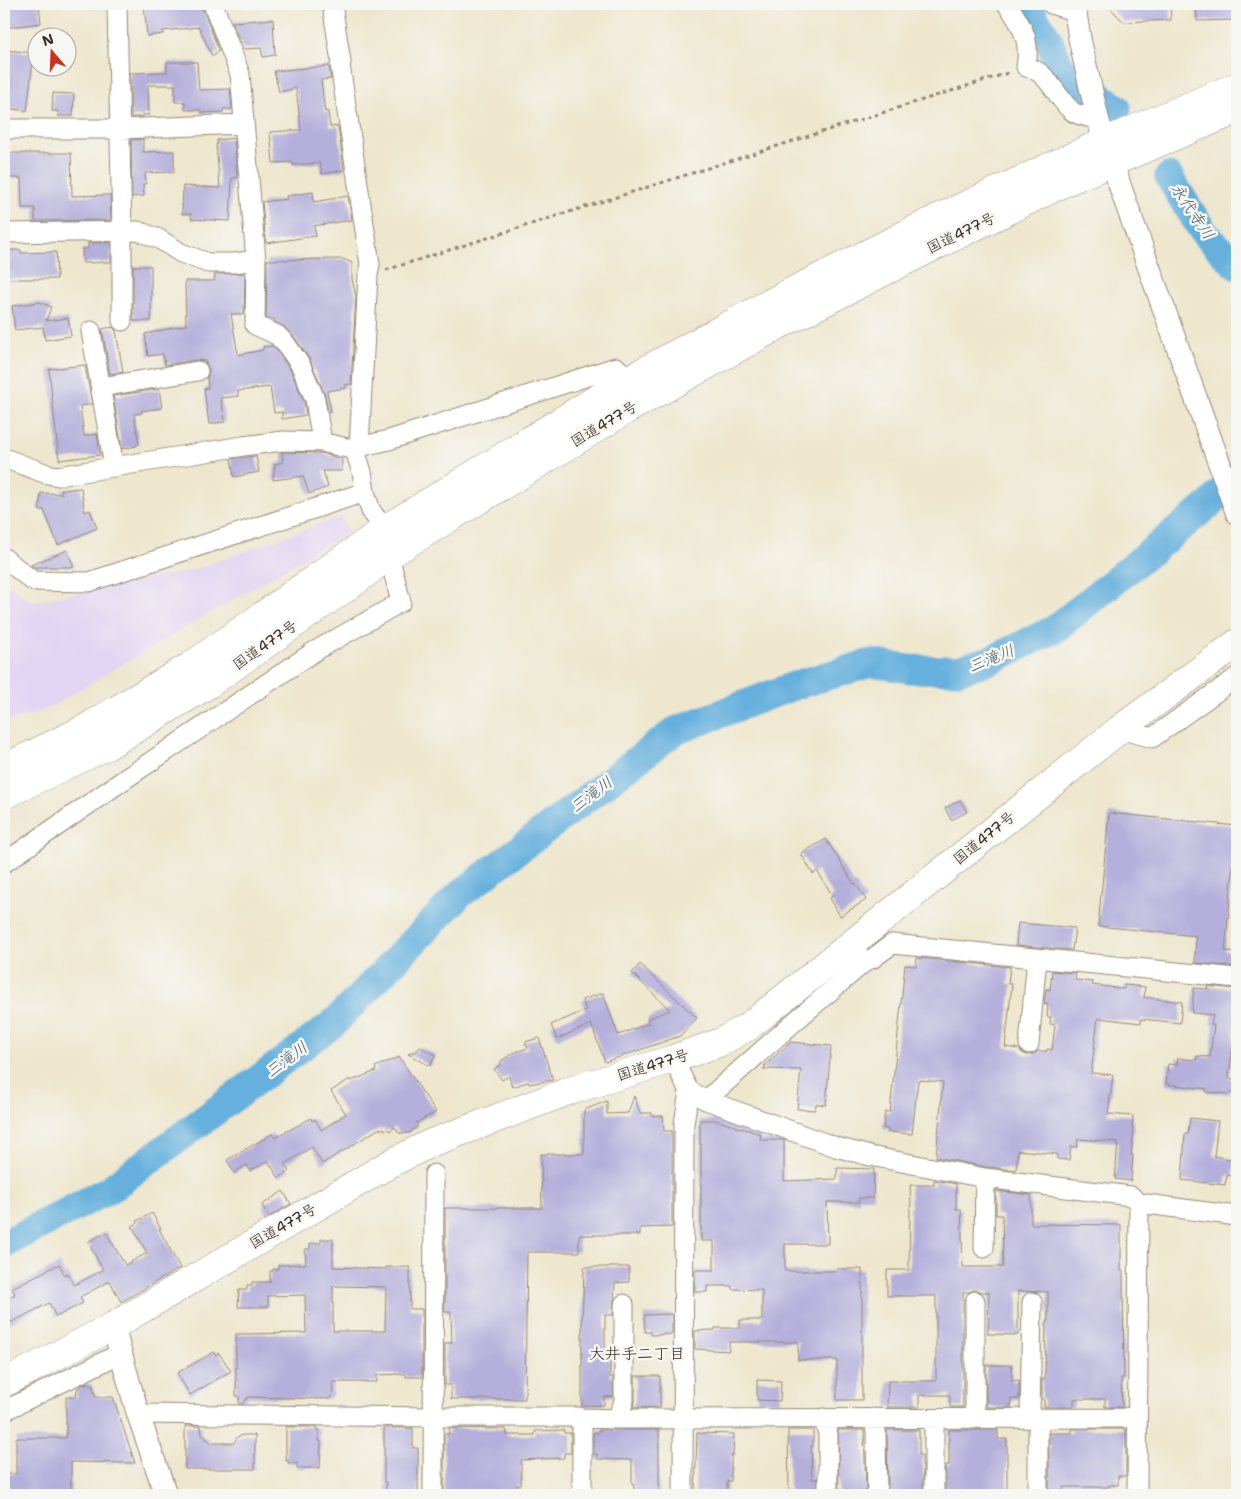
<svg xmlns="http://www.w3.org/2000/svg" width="1241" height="1499" font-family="'Shantell Sans','Klee One',sans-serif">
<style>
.built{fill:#e2d4f3}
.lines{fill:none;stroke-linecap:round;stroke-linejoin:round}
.river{stroke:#65b0dd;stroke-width:29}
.building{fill:#b5b0db;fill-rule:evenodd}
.minor-casing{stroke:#948876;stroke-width:21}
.tertiary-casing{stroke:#948876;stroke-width:24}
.trunk-casing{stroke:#948876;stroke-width:29}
.path{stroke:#948876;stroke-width:3;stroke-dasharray:4 4;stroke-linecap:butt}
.minor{stroke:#fff;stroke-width:19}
.tertiary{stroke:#fff;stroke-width:22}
.trunk{stroke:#fff;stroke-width:28}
.labels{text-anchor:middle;stroke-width:5;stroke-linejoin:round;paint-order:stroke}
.street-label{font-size:15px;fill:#3b2a1e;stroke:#f6f6f2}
.water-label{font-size:16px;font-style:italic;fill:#4a5961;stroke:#f6f6f2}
.neighbourhood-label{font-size:16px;fill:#3b2a1e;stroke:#f6f6f2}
</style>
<rect width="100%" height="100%" fill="#f6f6f2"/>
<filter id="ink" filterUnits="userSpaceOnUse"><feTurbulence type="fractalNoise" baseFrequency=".02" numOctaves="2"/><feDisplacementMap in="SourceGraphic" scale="10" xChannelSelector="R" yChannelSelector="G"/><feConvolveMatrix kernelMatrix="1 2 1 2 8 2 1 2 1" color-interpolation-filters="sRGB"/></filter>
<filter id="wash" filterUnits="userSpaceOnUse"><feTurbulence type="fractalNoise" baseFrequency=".0096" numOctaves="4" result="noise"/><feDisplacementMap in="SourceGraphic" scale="20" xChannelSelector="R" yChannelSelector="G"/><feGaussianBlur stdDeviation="1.12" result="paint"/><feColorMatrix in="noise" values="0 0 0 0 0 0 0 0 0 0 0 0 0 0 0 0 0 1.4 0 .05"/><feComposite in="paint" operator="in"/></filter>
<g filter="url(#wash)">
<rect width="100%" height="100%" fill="#eee7ce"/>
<path class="built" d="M342 516 348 532 45 710 4 723V582L32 602 193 570Z
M6 829 11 844 4 849V830Z"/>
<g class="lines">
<path class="river" d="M1026 4 1048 39 1061 68 1117 108
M1169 177 1204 233 1237 266
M4 1244 110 1189 333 1024 459 895 675 731 796 685 871 663 909 669 958 670 991 660 1055 629 1211 503 1237 476"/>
</g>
<g id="blocks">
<path class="building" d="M4 4H39L41 23 4 28Z
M144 4H200L201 9H203L219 51 215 53V55L212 56 199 27 163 31V34L147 36Z
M1106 4H1170L1171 20 1124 22Z
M1196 4H1237V20L1197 21Z
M273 19 275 55 263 57 261 48 243 49 232 22Z
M6 50 34 53 27 111 4 108V68Z
M167 62H197L199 90 230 89 232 109H223V112L201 113V110H185V102H175V85H148L149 115H143V117H131L130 73 167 72Z
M329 66 331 79 321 80 325 112 328 111 330 127 338 126 344 170 322 174 320 163 293 165 292 162 273 163 270 132 301 130 296 88 279 92 274 71Z
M53 93 74 94 73 116H58V111H52Z
M234 138 237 178H232L230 221 191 219V214H182L183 186 220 188 216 145 217 144V140Z
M143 139V152L174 151V172L145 173 146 184H143L144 196 132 197 131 140Z
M6 153H71L72 196 110 195 111 220 35 221V208H22L21 178H6Z
M313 192 314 202 348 196 352 220 314 226 316 236 266 243 262 202 287 199 286 196Z
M88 243H111V262L83 263 82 249H88Z
M8 250H21V253L56 252 57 279H4V255H9Z
M343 259 352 263V279L356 296 351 384 345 385 346 388 327 391 331 411 328 412 325 395 310 360 295 338 285 327 275 322 274 319 270 320 266 318 267 260Z
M133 266H151V321H133Z
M245 273 244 314H231L238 355 263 350V347L272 346 277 351 291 371 304 402 306 415 282 419V412L274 413 270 387 238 391V396L221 398 225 422 209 424 204 389 208 388 207 377 209 370 205 361 196 360 165 365 163 354 148 356 145 334 186 325 185 281H214L215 274Z
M39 302 51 307 46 321 68 318 71 336 45 340 43 327 15 330 12 306Z
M113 327 116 331 123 372 110 374 102 329Z
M85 365 92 404 80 406 84 436 97 434 100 455 59 460 49 369Z
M159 389 162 408 141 411 142 413 134 414 139 444 136 445V446L122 449 113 396Z
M282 452 321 453 342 459V471H323L328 487 309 494 303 476 273 480 275 464 283 462Z
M256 456 259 472 234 477 231 459Z
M81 488 85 512 90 510 97 528 58 545 44 510H39L41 493 62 494 61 490Z
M67 550 74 567H34L31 565Z
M960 800 967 812 951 820 945 808Z
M1109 813 1237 826 1225 951 1237 952V967L1195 963 1196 936 1098 926Z
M826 839 854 884 855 883 866 900 840 916 830 898 833 896 817 871 813 874 801 854Z
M1018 923 1075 928 1072 950 1016 945Z
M917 958 1010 967 1008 984H1012L1005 1047 1019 1049 1022 1053 1027 1055 1033 1054 1038 1051H1047V1049L1052 1050 1055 1025 1050 1024 1051 1017H1047L1048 1004 1044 1003 1046 989 1050 990 1052 971 1076 973 1075 980 1093 982 1092 985 1124 989V985L1145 987 1144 997 1182 1002 1180 1023 1141 1019V1023L1098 1018 1091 1073 1113 1075 1108 1114 1133 1116 1132 1128H1134L1131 1155H1133L1131 1181 1115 1179 1118 1142 1078 1139 1077 1147H1071L1069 1160 1057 1159V1154L1018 1150 1016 1170 987 1167 936 1157 943 1082 918 1080 912 1134 888 1132V1129L883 1128 885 1112H890L905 965 916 966Z
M640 964 697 1018 680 1036 605 1062 591 1024 557 1039 551 1025 586 1010 582 1000 603 993 618 1035 649 1023 647 1019 670 1010 632 973Z
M1208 986 1237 989V1008L1229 1078 1235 1079 1234 1092H1229V1094L1206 1092 1207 1089 1166 1084 1168 1064 1177 1065 1178 1058 1196 1060 1197 1056 1210 1057 1214 1025H1211L1213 1015 1192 1013 1194 988 1207 989Z
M539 1038 553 1080 529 1084 528 1082 512 1087 509 1076 502 1080 494 1069 502 1064 500 1062 513 1053 528 1048 525 1042Z
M791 1042 831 1046 826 1105 816 1104 815 1110 797 1109 801 1070 763 1069 766 1066H764Z
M420 1047 436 1055 430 1066 408 1054 418 1050Z
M399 1057 436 1112 416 1123 418 1126 409 1133H399L395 1127 390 1131 388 1129 386 1131 384 1128 381 1130 380 1128 322 1164 312 1147 285 1164 289 1171 279 1178 268 1161 250 1171 247 1165 234 1173 227 1160 272 1134 275 1138 311 1118 312 1121 315 1119 321 1130 346 1114 331 1091 350 1079 351 1081 376 1071 375 1067Z
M634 1096 640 1113H652V1116H663L664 1131H672V1227L640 1228V1235H579V1252H527L525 1399H451V1385H445V1343H452L451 1312H445V1208H542L541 1154H584V1110L607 1101V1114L628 1113Z
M1190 1118 1218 1121 1214 1156 1235 1160 1233 1176 1227 1175 1225 1185 1182 1180 1185 1134H1188Z
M700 1120H715L761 1134 760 1140H784V1181L837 1179V1168L874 1169 873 1198H859V1202H827L828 1244H785V1271H837V1269H862V1400H837V1360H798V1342H729V1351L695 1349V1331L715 1330V1328H740V1320H762V1290L732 1289V1286H707V1292H695V1270H714V1241H701V1144H700Z
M934 1180 956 1184V1209H961L963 1267H1003L1002 1215H996V1191L1031 1195V1224L1121 1225V1271H1123L1124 1378H1121L1122 1407H1105V1399H1074V1407H1044V1399H1042V1379H1045L1046 1323H1048V1292L1018 1291V1335L988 1334 989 1292H982L975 1290 969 1292H963V1407H950V1395H919V1407H887L888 1381H936V1296H887V1270H909L910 1207H911L910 1185H934Z
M283 1191 291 1204 269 1217 262 1205Z
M152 1213 161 1229H159L180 1268 121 1302 110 1281 80 1297 83 1303 56 1317 49 1303 4 1326V1301L15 1294 12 1288 59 1264 65 1275 68 1273 74 1285 103 1270 88 1242 106 1232 125 1265 147 1253 132 1226 138 1223 137 1221Z
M321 1239H333V1267L386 1269V1267H410V1309H422V1377H406V1374L377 1375V1382H333L332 1397H330V1399L248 1397 242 1404H239V1396H236V1334L306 1333 305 1295 268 1296V1307H238L239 1290H247V1285H252V1282H270V1271H273V1269H278V1265L306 1264 305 1249H310V1243H321ZM333 1286 386 1287 385 1331H333Z
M584 1267H629V1282L615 1283 613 1315H605V1353H610V1377H613V1396L604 1397V1405L582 1406V1326Z
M672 1314V1334L651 1335V1332H645L644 1315Z
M214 1352 215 1355 219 1353 231 1371 190 1395 177 1373Z
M986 1365H1012V1381L1019 1380V1399H1011V1407H986Z
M635 1376H660V1407L633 1408 635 1401Z
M757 1380 781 1381 780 1401 757 1400Z
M85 1383 92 1385 96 1397H113L135 1463 71 1462V1495H4V1474H16V1438H66V1397H76L77 1389Z
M185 1426H201L202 1435 212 1443H234L237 1437 243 1435H255V1469H185Z
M286 1427H317V1430H319V1441H321L320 1468H297V1463H288V1460L286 1461Z
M384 1428H413V1448H418V1495H386V1482H384Z
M449 1428 506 1429 507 1435H535V1431L564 1430V1433H571V1453H564V1458L521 1460V1485H517V1495H444V1434H449Z
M1072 1429H1126V1476H1118V1485H1109V1487H1063V1490L1049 1491V1433H1072Z
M598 1430H659V1495H634V1484H632V1460L597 1459V1454H593V1433H598Z
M788 1430H813V1446H811L812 1479H817V1495H789Z
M838 1430H864L866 1493 865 1495H839Z
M887 1430H919V1455H922V1465H923V1492L888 1493Z
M949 1430H998V1439H1007V1495H986V1492H945V1465H949Z
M697 1433 734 1434 733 1455H731V1481H727V1495H706V1492H695Z"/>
</g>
</g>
<g filter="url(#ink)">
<use href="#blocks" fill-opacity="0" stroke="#948876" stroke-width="1"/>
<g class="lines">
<defs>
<path id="minor" d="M117 4 122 231V321
M213 4 240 74 256 260 255 325 277 335 286 344 301 366 315 399 322 442
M332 4 341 62 340 65 370 264 368 275 359 447
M1007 4C1022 25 1031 40 1026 67 1048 70 1056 98 1072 111 1078 116 1090 117 1098 120
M1051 4 1076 12
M4 129H119L244 124
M4 233 138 231 159 239 181 253 208 263H234L256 260
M91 331 114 467
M101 387 198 371
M355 450 359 447 389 440 616 367 629 379
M4 458 47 474 58 476 243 446 283 441 322 442 355 450
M4 558 33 581 89 582 365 492
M1120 729 1152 738 1237 677
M4 863 125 779 315 651 401 602 389 555 385 529 371 511 365 492 362 472 355 450
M1029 1044 1037 958
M673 1059 689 1091 706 1100 836 1147 870 1156 985 1178 1131 1196 1139 1203 1237 1216
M706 1100 793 1023 867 960 872 959 892 944 1237 978
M984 1248 985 1178
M4 1411 121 1353
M138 1414 433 1417H578L582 1418 617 1419 1124 1418 1137 1416
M823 1418 828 1434V1495
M874 1418 876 1432 877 1495
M1030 1418 1032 1302
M617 1419 624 1401V1304
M934 1419V1495
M973 1419 975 1406V1301
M433 1495 434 1174
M582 1495V1418
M683 1495 684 1124 689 1091
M1038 1495V1431L1042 1419
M1137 1495 1139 1203"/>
<path id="tertiary" d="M1074 4 1080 41 1098 120 1122 192 1237 513
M113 1326 138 1414 166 1495"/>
<path id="trunk" d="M4 768 84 729 192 665 385 529 629 379 781 297 938 218 1106 141 1237 86
M4 795 107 746 209 684 360 578 389 555 628 409 781 324 923 252 1072 179 1237 110
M4 1383 113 1326 393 1162 431 1143 569 1091 673 1059 721 1042 749 1026 1120 729 1237 643"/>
</defs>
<use href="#minor" class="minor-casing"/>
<use href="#tertiary" class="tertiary-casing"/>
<use href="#trunk" class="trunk-casing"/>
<path class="path" d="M386 270 1011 72"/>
<use href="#minor" class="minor"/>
<use href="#tertiary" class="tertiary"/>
<use href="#trunk" class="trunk"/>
</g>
</g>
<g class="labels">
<g class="street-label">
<text transform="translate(961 233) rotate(-26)" y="5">国道477号</text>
<text transform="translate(604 424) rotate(-31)" y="5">国道477号</text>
<text transform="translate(265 645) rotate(-35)" y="5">国道477号</text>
<text transform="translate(984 838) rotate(-39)" y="5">国道477号</text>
<text transform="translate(653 1065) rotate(-17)" y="5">国道477号</text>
<text transform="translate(283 1226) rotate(-30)" y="5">国道477号</text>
</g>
<g class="water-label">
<text transform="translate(1193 211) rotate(56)" y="6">永代寺川</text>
<text transform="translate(991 658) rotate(-22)" y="6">三滝川</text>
<text transform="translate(591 794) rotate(-37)" y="6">三滝川</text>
<text transform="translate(286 1059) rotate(-37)" y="6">三滝川</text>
</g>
<g class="neighbourhood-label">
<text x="637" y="1359">大井手二丁目</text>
</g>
</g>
<rect width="1241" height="1499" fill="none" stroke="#f6f6f2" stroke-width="20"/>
<g transform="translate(52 52) rotate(341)"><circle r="24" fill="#f6f6f2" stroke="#aba49d"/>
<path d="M0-4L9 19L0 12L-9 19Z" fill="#c8321e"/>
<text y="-8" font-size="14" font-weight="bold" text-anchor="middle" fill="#3b2a1e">N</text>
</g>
</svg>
